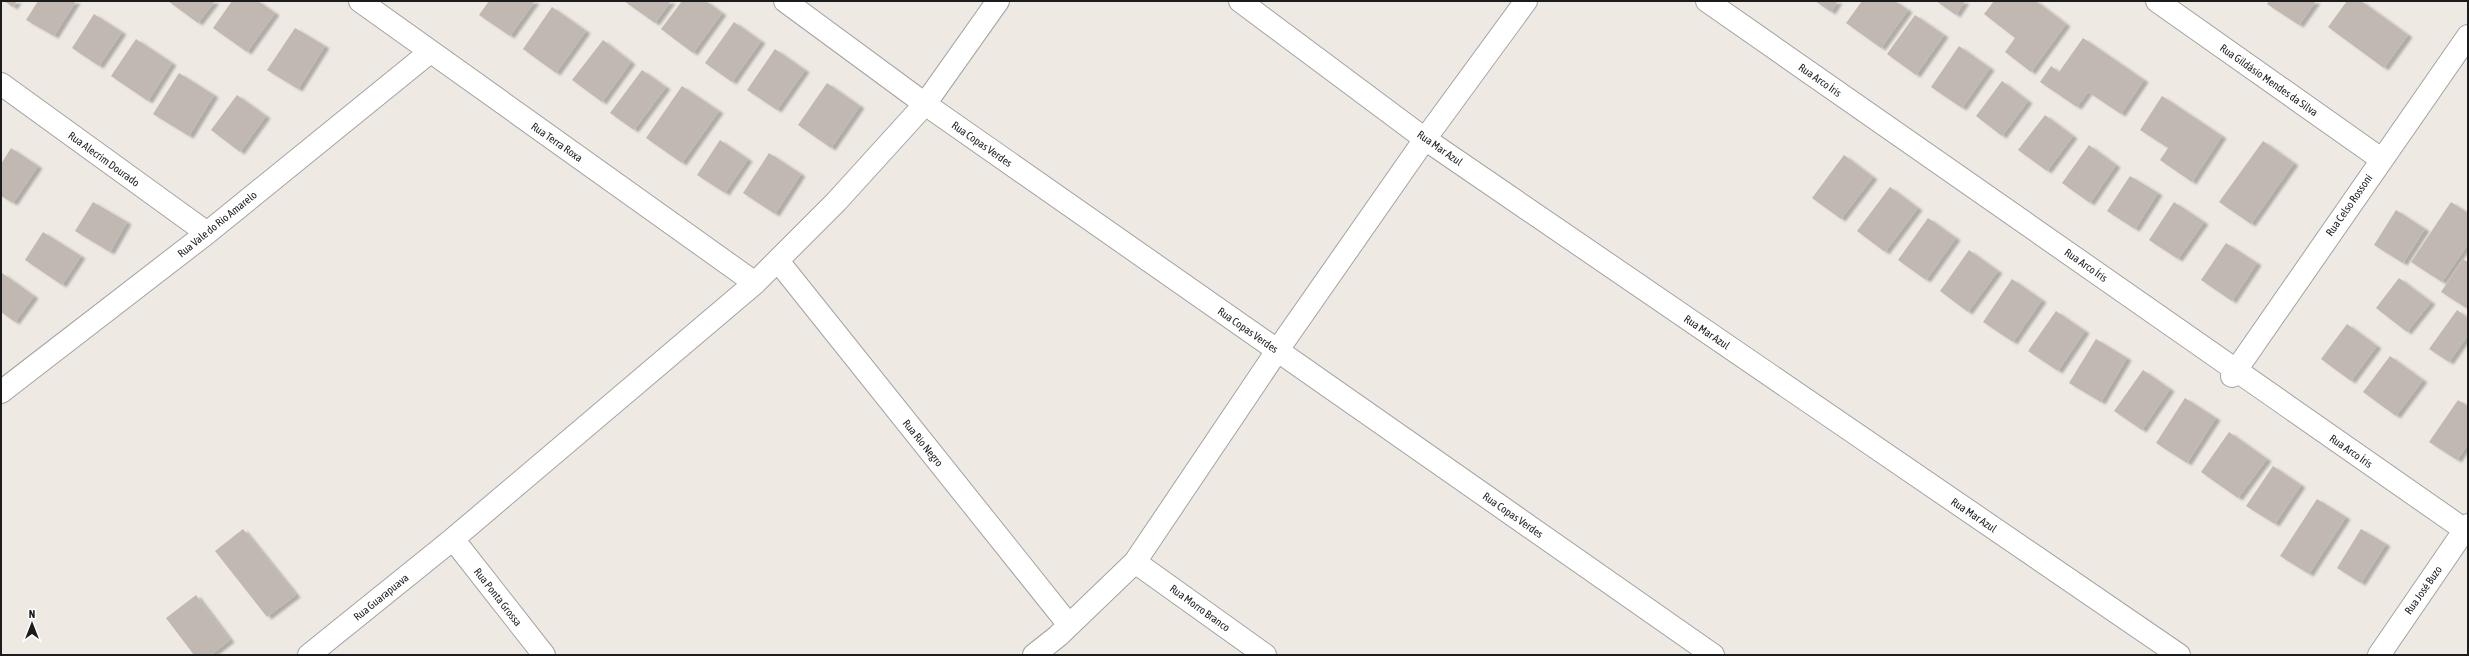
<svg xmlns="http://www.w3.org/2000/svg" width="2469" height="656" font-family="'Asap Condensed',sans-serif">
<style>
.building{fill:#c2b8b2;filter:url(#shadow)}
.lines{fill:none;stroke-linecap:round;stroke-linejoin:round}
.street-casing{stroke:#a3a3a3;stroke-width:24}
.street{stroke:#fff;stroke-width:22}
.labels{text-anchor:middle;stroke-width:3;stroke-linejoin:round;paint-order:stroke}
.street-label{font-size:11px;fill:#1c1c1c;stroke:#fff}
</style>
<defs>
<filter id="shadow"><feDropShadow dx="4.5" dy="2.5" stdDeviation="1" flood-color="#0004"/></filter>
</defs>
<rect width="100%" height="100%" fill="#eee9e2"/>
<path class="building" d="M4 1H17L13 7Z
M38 1H76L54 36 26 20Z
M168 1H215L198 23Z
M232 1H258L275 13 247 52 213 28Z
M489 1H535L510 36 479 15Z
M624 1H671L655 23Z
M682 1H706L722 13 693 53 661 29Z
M1815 1H1838L1831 12Z
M1862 1H1895L1908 10 1881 48 1846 23Z
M1936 1H1965L1956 15Z
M1994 1H2036L2066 24 2031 72 2005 52 2015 38 1984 14Z
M2269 1H2316L2299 25 2267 4Z
M2347 1H2361L2408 35 2384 68 2328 27Z
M552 7 586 31 556 73 523 49Z
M94 14 122 32 99 66 72 48Z
M1915 15 1944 35 1916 75 1887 54Z
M734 22 761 41 732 82 705 63Z
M295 28 325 46 298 89 267 70Z
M2083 38 2144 80 2121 114 2088 92 2077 107 2040 82 2051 66 2059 72Z
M136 39 172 63 148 101 111 76Z
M603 40 631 62 602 102 572 80Z
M1959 46 1990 68 1962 108 1931 87Z
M775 49 805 70 777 110 747 90Z
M642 70 666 87 634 130 610 113Z
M179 73 214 95 189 136 153 114Z
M2002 81 2028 101 2002 136 1976 116Z
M827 83 860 106 831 148 798 125Z
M682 86 719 111 682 163 646 138Z
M237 95 266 116 240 152 211 130Z
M2162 96 2222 136 2192 182 2160 160 2168 148 2140 130Z
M2045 115 2073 136 2047 171 2018 150Z
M720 140 748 159 725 193 697 175Z
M2263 141 2294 163 2251 224 2219 202Z
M2089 145 2116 165 2090 203 2062 183Z
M11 148 38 166 13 203 1 196V164Z
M769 153 801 174 775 214 743 193Z
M1844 155 1873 177 1841 219 1812 198Z
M2130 176 2158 193 2135 229 2107 211Z
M1890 187 1918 208 1885 252 1857 231Z
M93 202 127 222 110 252 75 231Z
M2174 202 2204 222 2178 259 2149 240Z
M2451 202 2468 213V244L2442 282 2411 262Z
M2396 210 2425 229 2403 263 2374 245Z
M1928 218 1956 238 1926 280 1898 260Z
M43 232 81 256 62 285 25 260Z
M2226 243 2257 263 2232 301 2201 280Z
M1969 250 1998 271 1968 312 1940 291Z
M2463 259 2468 262V309L2441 292Z
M2 273 34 296 15 322 1 312Z
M2399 278 2431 302 2407 332 2376 308Z
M2012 279 2042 300 2013 342 1983 322Z
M2457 310 2468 318V335L2449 362 2429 349Z
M2056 311 2085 331 2058 371 2028 351Z
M2347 324 2377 346 2351 381 2321 359Z
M2096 339 2127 358 2101 402 2069 383Z
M2390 356 2423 380 2396 416 2363 392Z
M2143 370 2170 389 2142 430 2114 411Z
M2185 398 2216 418 2187 463 2156 443Z
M2458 400 2468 406V444L2457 460 2429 442Z
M2229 432 2267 459 2238 498 2201 472Z
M2273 466 2301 485 2275 524 2246 506Z
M2317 499 2346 517 2309 574 2280 556Z
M243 529 296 595 267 617 215 551Z
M2361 529 2386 544 2361 583 2337 568Z
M196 595 230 640 211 655H194L166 618Z"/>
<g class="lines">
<defs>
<path id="street" d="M360 1 755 283
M785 1 925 104 1713 655
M1240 1 1425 139 2179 655
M1707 1 2465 530
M2157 1 2381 159
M1 84 207 233
M778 261 1069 625
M2232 376 2468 36
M1 392 207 233 430 52
M453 539 544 655
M1135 562 1265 655
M309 655 453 539 755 283 836 202 925 104 998 1
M1034 655 1058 636 1135 562 1277 351 1425 139 1526 1
M2379 655 2468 525"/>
</defs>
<use href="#street" class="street-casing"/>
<use href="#street" class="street"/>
</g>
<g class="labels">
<g class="street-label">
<text transform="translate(1820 80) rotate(35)" y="4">Rua Arco Íris</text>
<text transform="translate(2269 80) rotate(35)" y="4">Rua Gildásio Mendes da Silva</text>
<text transform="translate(557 142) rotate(35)" y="4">Rua Terra Roxa</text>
<text transform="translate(982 144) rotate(35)" y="4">Rua Copas Verdes</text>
<text transform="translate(1440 148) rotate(35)" y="4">Rua Mar Azul</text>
<text transform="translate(104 159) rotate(36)" y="4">Rua Alecrim Dourado</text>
<text transform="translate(2349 205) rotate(-55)" y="4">Rua Celso Rossoni</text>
<text transform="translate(217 224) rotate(-39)" y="4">Rua Vale do Rio Amarelo</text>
<text transform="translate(2086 265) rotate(35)" y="4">Rua Arco Íris</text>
<text transform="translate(1248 330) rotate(35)" y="4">Rua Copas Verdes</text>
<text transform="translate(1707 332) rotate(34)" y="4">Rua Mar Azul</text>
<text transform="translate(923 443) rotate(51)" y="4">Rua Rio Negro</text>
<text transform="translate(2351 451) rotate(35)" y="4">Rua Arco Íris</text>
<text transform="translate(1513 515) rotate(35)" y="4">Rua Copas Verdes</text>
<text transform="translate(1974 515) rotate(34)" y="4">Rua Mar Azul</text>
<text transform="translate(2423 590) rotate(-55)" y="4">Rua José Buzo</text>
<text transform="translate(381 597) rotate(-39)" y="4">Rua Guarapuava</text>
<text transform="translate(498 597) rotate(52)" y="4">Rua Ponta Grossa</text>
<text transform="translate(1200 608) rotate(36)" y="4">Rua Morro Branco</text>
</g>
</g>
<rect width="2469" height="656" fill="none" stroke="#1c1c1c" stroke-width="4"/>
<g transform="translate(32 624)" stroke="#ffffff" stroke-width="3" paint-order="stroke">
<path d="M0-3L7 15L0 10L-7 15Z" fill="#1c1c1c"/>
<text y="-6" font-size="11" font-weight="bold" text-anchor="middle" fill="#1c1c1c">N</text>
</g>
</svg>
